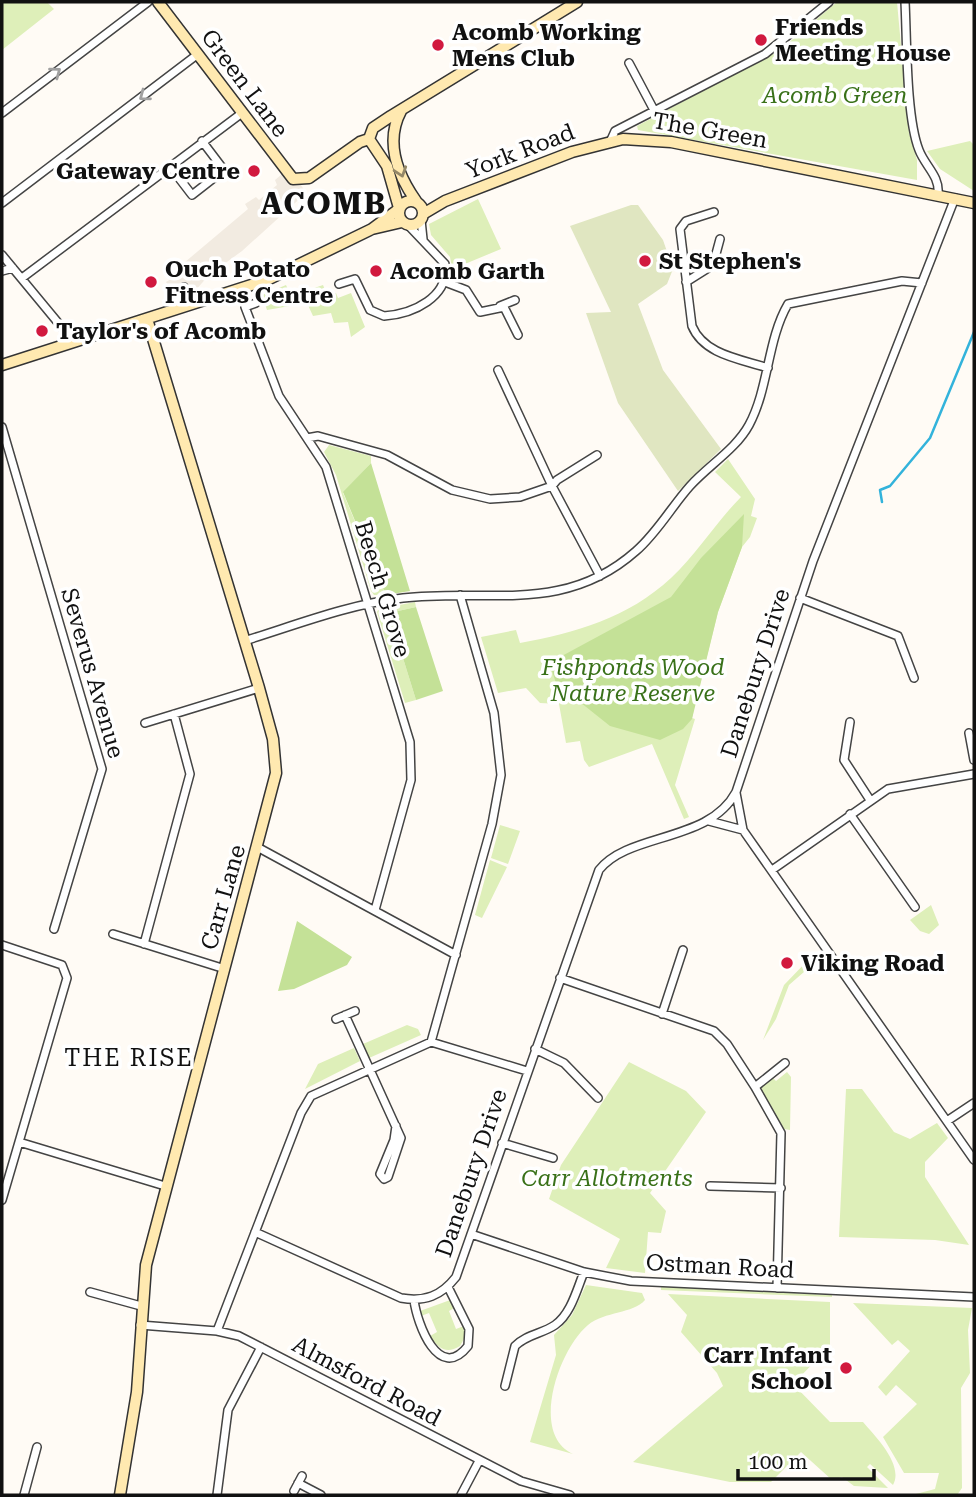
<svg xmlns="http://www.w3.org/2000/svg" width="976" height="1497" font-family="'Roboto Serif',serif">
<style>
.green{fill:#deefb9}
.forest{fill:#c4e197}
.cemetery{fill:#e0e6c1}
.plaza{fill:#f2ebe1}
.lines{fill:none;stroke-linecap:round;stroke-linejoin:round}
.stream{stroke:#33b3db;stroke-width:2.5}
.street-casing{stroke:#444;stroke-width:10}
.secondary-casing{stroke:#333;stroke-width:13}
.street{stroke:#fff;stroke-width:7}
.secondary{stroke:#ffe9b0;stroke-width:10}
.oneway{stroke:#a0a0a0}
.oneway2{stroke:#948868}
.poi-dot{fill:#d1193f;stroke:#fff;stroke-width:2.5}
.labels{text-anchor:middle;stroke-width:7;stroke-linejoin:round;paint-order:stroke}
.poi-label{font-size:23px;font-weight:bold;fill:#111;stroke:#fff;text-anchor:start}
.street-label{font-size:23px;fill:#111;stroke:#fff}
.park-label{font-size:23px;font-style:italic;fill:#397119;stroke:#fff}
.neighbourhood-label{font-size:24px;letter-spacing:2px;fill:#111;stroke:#fff}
.district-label{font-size:30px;font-weight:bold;letter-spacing:2px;fill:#111;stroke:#fff}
</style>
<rect width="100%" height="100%" fill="#fffbf5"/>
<path class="green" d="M2 2H47L54 9 2 50Z
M837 2H897L909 133 917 160V180L638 130 637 126 780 50Z
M970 141 974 145V191L940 169 927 151Z
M478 199 501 249 460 266 467 280 457 278 453 273 450 257 431 235 429 224Z
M286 285 291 296 323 285 327 295 336 293 338 298 351 293 365 327 351 337 348 322 334 323 331 313 313 316 307 303 267 310 262 295Z
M329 445 371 456V463L343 493 386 595H374L371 591 336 475 324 452Z
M728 459 755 499 751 516 757 518 750 537 742 547 718 612 694 708 692 718 695 719 675 785 689 817 684 819 652 744 589 767 584 760 580 741 566 743 559 704 540 703 526 688 498 693 481 637 516 630 520 643C575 633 628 618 671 578 697 554 716 522 741 497L715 472Z
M415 602 416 607 389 613 416 700 405 703 377 612 379 609Z
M500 825 520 831 508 864 491 858Z
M490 860 507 867 482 918 475 915Z
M931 905 939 925 929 934 920 931 910 920Z
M810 958H820L789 985 776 1019 763 1040 784 985Z
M407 1025 418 1029 421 1035 369 1058 363 1044Z
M354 1048 360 1061 305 1089 318 1064Z
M629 1062 686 1091 706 1112 650 1193 666 1211 661 1233 648 1232 645 1273 606 1268 620 1239 549 1199 561 1165Z
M787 1072 791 1077 790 1130 784 1129 761 1090 762 1085 772 1077 776 1081Z
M846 1089H862L894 1132 910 1139 937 1123 948 1138 925 1162V1177L969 1245 935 1240 839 1237Z
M586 1285 642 1293 645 1300C633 1314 605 1311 588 1325 559 1349 529 1434 573 1454L530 1442 556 1355 554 1335 572 1315Z
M661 1287 832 1295V1297L661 1290Z
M668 1294 830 1302V1346L793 1384 830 1422H863C876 1437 904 1465 893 1485L870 1464 867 1467 888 1488 854 1486 842 1477 832 1480 801 1452 771 1482H730L633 1462 723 1386 717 1373 681 1332 687 1315Z
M453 1299 456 1307 449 1311 456 1329 464 1326 465 1337 460 1346C446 1355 438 1348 430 1336L437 1332 429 1313 421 1316 420 1311Z
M853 1303 972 1308 968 1330 970 1373 961 1388 962 1488 957 1495H912L935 1489 939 1473H904L883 1437 917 1404 896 1385 886 1396 878 1387 910 1351 898 1340 892 1345Z"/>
<path class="forest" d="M371 463 410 591 386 595 343 492Z
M744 514 742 547 718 612 692 719 683 729 660 740 610 726 556 683 552 671 560 657 671 597 701 558Z
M416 607 443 691 416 700 389 613Z
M297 921 352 957 347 965 294 989 278 991Z"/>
<path class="cemetery" d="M631 205H638L663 240 673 269 667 284 638 304 663 370 721 449 678 491 618 403 586 313 611 312 570 226Z"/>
<path class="plaza" d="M282 174 287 181 301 185 306 193 242 251 209 275 195 291 197 296 183 300 181 287H169L166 282 174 277 172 273 248 209 245 204 256 197 259 200 277 185 275 180Z"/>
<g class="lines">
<path class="stream" d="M882 502 880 490 890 486 930 438 974 332"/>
<defs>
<path id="street" d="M905 2C907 40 906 117 919 150 925 166 940 176 938 194
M629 63 655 112
M2 113 148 2
M610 142 615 131 765 54 829 2
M169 165 192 195 224 170 202 141
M2 203 198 54
M714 212 686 221 680 229 692 326C704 355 741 359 768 368
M421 220 423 239
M2 255 74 342
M2 271 13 268
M22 278 242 113
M445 282 466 290 480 312 504 307 518 335
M686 282 713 265 720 239
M339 284 355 279 370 310 384 316C413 314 450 297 445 264L408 225
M256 303 245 307 279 396 326 467 410 742 411 780 375 910
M500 306 515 300
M181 308 179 297 184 287
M498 370 552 486 600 576
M2 427 102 769 54 929
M307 438 318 436 387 455 452 490 490 499 520 497 552 486 557 480 597 455
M800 598 898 636 914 678
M244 641C296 625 349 604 403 598 488 588 564 615 636 551 657 533 672 506 690 486 709 465 736 449 749 425 769 388 767 340 788 304L902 281 922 283
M850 722 844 760 870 800
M145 723 259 688
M969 733 974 760
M736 793 743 830 974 1160
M850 814 915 907
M709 821 743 830
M259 848 456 955
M772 870 888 789 974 774
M113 934 225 969
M144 944 190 774 174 714
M2 945 62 965 67 978 2 1200
M560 978 714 1031 727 1044 755 1087 781 1133 777 1288
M662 1014 683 950
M345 1015 401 1138 388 1177 384 1179 380 1174 394 1140 396 1126
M336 1019 355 1011
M431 1042 492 824 501 775 494 713 460 595
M535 1049 564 1063 598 1098
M755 1087 785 1063
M947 1121 974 1103
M19 1142 165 1186
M502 1143 553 1158
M710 1186 781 1188
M255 1232 401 1298C425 1302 441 1296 456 1277L599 870C629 832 709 843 736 792L813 561 955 198
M471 1234 584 1272 631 1281 974 1297
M90 1292 141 1306
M414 1300C417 1324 439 1383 468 1346L469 1329 448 1287
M140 1325 217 1331 239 1336 521 1481 570 1495
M217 1331 301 1113 311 1096 431 1042 527 1071
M505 1386 515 1346C527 1334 542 1334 555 1325 571 1314 577 1289 584 1272
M298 1483 321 1495
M294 1491 302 1476
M24 1495 37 1447
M217 1495 228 1410 261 1347
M461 1495 479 1461"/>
<path id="secondary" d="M158 2 293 179 309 178 360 142 369 139
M401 111C385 141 397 174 416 201
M369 139 373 128 391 116 577 2
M369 139 387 166 399 208
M399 213a12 12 0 1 1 24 0a12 12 0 1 1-24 0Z
M423 214 445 201 572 152 623 139 671 142 974 203
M372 229 399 209
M2 365 267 280 372 229 402 222
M120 1495 137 1392 146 1265 276 773 273 739 259 688 147 319"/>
</defs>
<use href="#street" class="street-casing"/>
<use href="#secondary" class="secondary-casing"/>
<use href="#street" class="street"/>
<use href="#secondary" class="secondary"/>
</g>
<defs><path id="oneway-chevron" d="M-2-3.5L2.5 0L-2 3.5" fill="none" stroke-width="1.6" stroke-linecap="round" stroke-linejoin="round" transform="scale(1.75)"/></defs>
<g class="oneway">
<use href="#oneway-chevron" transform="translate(56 72) rotate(-37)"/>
<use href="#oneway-chevron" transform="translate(144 96) rotate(143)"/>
</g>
<use class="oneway2" href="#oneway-chevron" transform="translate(401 172) rotate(72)"/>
<g class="poi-dot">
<circle cx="761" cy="40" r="7"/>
<circle cx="438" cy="45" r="7"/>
<circle cx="254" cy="171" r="7"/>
<circle cx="645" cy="261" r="7"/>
<circle cx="376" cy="271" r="7"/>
<circle cx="151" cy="282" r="7"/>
<circle cx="42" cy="331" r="7"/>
<circle cx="787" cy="963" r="7"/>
<circle cx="846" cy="1368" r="7"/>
</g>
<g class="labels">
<g class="poi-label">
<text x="775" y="35">Friends<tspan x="775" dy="26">Meeting House</tspan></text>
<text x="452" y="40">Acomb Working<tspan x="452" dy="26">Mens Club</tspan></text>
<text x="240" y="179" text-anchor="end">Gateway Centre</text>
<text x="659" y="269">St Stephen's</text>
<text x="165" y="277">Ouch Potato<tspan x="165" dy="26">Fitness Centre</tspan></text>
<text x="390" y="279">Acomb Garth</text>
<text x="56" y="339">Taylor's of Acomb</text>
<text x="801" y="971">Viking Road</text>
<text x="832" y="1363" text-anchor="end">Carr Infant<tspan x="832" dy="26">School</tspan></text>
</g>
<g class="street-label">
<text transform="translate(245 83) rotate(53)" y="8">Green Lane</text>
<text transform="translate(710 130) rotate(10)" y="8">The Green</text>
<text transform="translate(520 151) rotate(-21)" y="8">York Road</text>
<text transform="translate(383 589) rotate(73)" y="8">Beech Grove</text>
<text transform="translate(93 673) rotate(74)" y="8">Severus Avenue</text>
<text transform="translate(755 673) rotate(-72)" y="8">Danebury Drive</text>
<text transform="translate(223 897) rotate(-74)" y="8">Carr Lane</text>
<text transform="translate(471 1173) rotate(-71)" y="8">Danebury Drive</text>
<text transform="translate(720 1266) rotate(3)" y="8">Ostman Road</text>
<text transform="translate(367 1381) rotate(28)" y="8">Almsford Road</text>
</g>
<g class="park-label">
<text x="835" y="103">Acomb Green</text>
<text x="633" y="675">Fishponds Wood<tspan x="633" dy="26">Nature Reserve</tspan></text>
<text x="607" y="1186">Carr Allotments</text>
</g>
<g class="neighbourhood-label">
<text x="129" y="1066">THE RISE</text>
</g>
<g class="district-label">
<text x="324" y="214">ACOMB</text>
</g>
</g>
<rect width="976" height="1497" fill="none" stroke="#111111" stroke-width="7"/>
<path d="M738 1469v10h136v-10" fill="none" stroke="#111111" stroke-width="3.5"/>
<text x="748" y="1469" font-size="21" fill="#111111" stroke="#ffffff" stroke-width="5" paint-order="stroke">100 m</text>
</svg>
